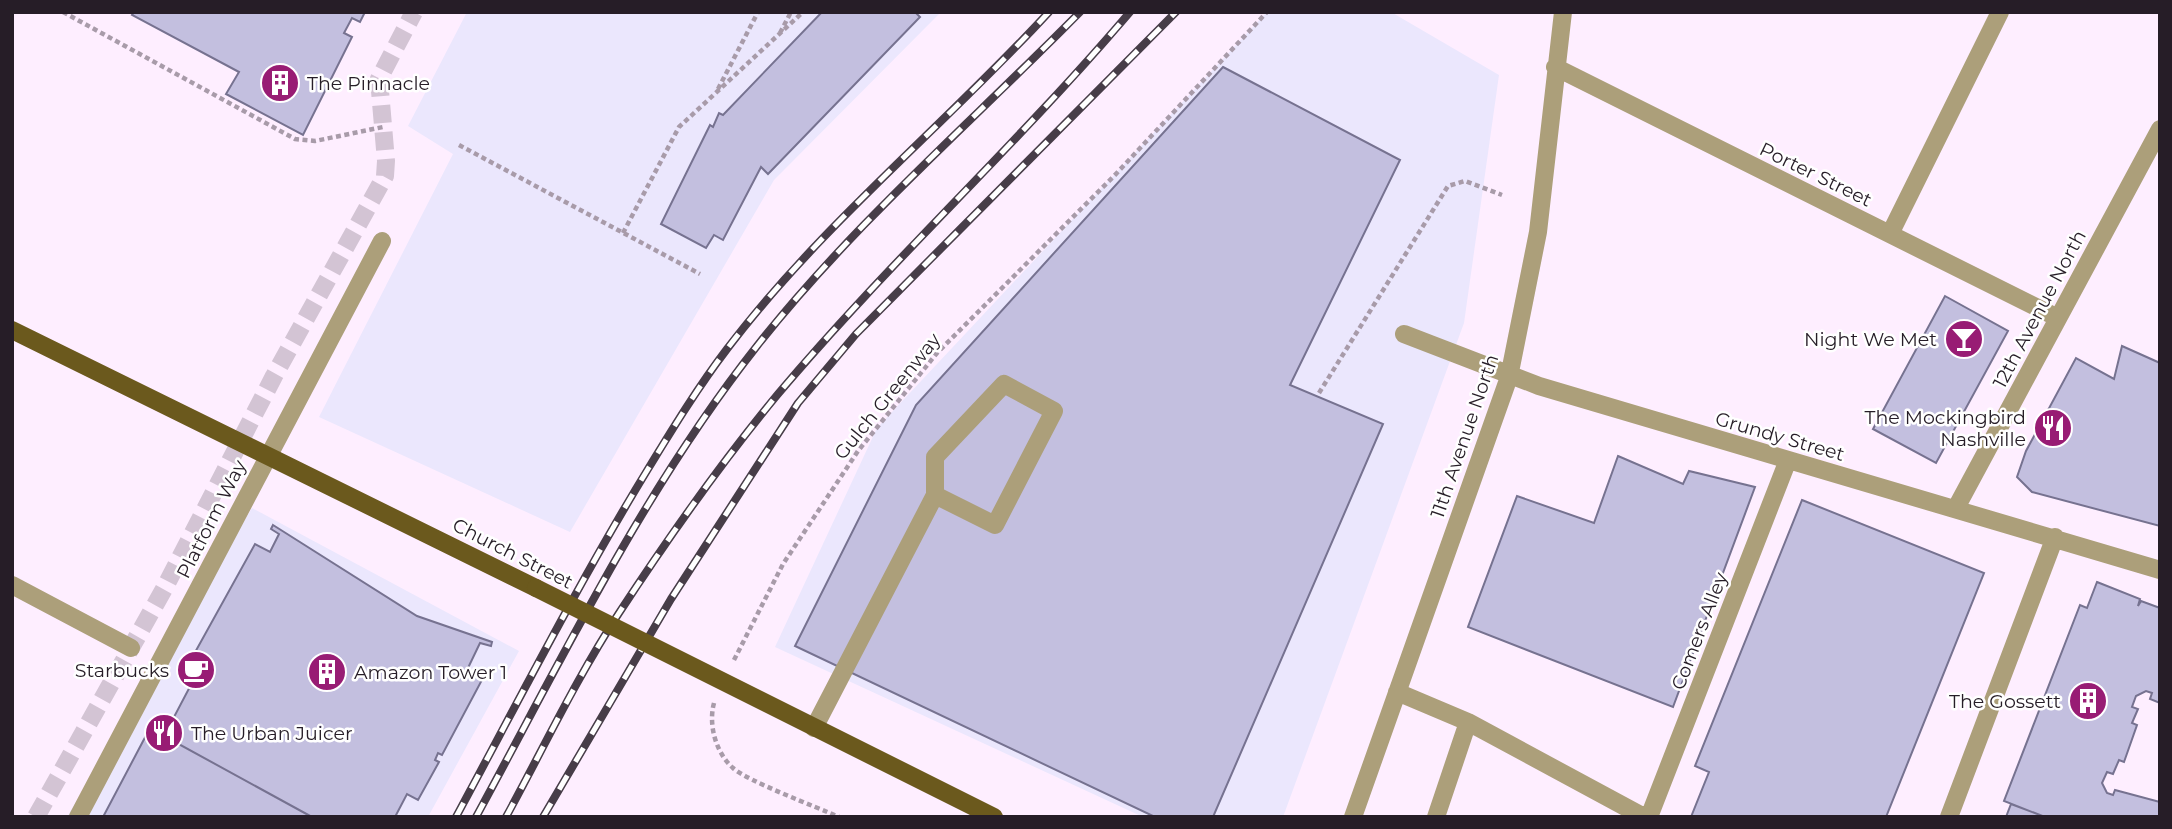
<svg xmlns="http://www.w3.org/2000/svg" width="2172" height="829" font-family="Montserrat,sans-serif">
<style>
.commercial{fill:#ebe7fd}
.building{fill:#c3bfdf;stroke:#767290;stroke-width:2}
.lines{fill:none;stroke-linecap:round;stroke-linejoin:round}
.minor-tunnel{stroke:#d3c4d4;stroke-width:18;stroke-dasharray:18 9;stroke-linecap:butt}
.path{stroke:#a89ba9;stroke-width:4.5;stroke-dasharray:5 3.5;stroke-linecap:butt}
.minor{stroke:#ac9f7a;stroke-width:18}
.major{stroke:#6b591d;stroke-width:18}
.rail-casing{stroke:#473d48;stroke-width:8}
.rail{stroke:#fff;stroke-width:5;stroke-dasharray:16;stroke-linecap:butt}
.major-bridge{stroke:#6b591d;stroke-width:18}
.labels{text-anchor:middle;stroke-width:5;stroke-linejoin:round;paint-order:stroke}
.poi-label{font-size:19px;fill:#261d27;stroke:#fff;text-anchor:end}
.street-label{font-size:19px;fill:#261d27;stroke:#fff}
</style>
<rect width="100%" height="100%" fill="#feeeff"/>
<path class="commercial" d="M467 12H941L774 180 570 532 319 417 453 154 408 126Z
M1267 12H1391L1499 75 1464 323 1283 817H1143L775 647 877 428Z
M252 508 519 651 428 817H67Z"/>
<path class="building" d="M134 12H365L360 22 352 18 344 33 352 37 303 135 226 94 239 72 132 15Z
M822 12H915L920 17 768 174 761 167 723 240 714 235 706 248 661 224 710 125 713 127 719 113 723 115Z
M1223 67 1400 160 1290 385 1383 424 1213 817H1155L795 646 916 405Z
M1945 296 2008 331 1936 463 1873 429Z
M2122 346 2160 363V526L2032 492 2017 477 2026 451 2076 358 2114 379Z
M1618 456 1683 484 1689 471 1755 487 1673 707 1468 627 1517 496 1594 523Z
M1802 500 1984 573 1886 817H1691L1709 772 1695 766Z
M273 525 417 616 492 642 491 646 480 643 467 670 483 678 442 755 438 753 435 760 439 762 418 800 407 794 395 817H312L164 736 194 679 183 674 255 544 270 552 279 534 271 529Z
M2097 582 2140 599 2138 606 2141 601 2160 608V703L2150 699 2152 693 2146 691 2136 696 2132 707 2138 709 2132 723 2137 725 2124 762 2119 760 2113 774 2107 772 2102 783 2107 793 2113 795 2115 790 2160 802V817H2045L2004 801 2080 605 2087 608Z
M150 728 164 736 312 817H103Z
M2011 804 2045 817H2006Z"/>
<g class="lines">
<path class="minor-tunnel" d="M36 817 164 589 274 376 385 176 386 161 379 79 414 12"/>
<path class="path" d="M63 12 295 139 315 141 383 127
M780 33 791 12
M718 89 758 12
M459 145 700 274
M623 233 679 127 803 12
M1319 393 1448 186 1465 181 1502 195
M734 660 783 564 858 451 937 353 1114 176 1267 12
M714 703C708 725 716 753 733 768 747 781 817 807 839 817"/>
<path class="minor" d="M1555 67 2058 318
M1890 234 2000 12
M1404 334 1539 386 2160 570
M1956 508 2160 129
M12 585 131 648
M1397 692 1468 722 1644 817
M814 728 935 495 995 525 1054 411 1004 384 935 457V495
M78 817 382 241
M1353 817 1509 377 1538 232 1563 12
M1436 817 1468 722
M1649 817 1788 460
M1949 817 2055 537"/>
<path class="major" d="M12 330 536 588"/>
<defs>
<path id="rail" d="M456 817C519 700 579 582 648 469 673 428 698 387 727 349 821 225 943 127 1049 12
M476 817C563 657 644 489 757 346 853 224 972 122 1080 12
M506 817C543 749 577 677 619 613 668 538 721 463 778 394 889 262 1018 144 1130 12
M543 817 671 599 798 403 856 334 1176 12"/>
</defs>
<use href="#rail" class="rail-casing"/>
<use href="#rail" class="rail"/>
<path class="major-bridge" d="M536 588 994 817"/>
</g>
<defs>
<symbol id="building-disc" viewBox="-11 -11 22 22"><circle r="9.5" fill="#981c74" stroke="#fff"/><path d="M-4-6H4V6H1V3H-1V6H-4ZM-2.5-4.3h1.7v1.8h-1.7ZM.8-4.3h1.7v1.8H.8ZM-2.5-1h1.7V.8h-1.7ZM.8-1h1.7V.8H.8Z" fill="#fff"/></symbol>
<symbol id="bar-disc" viewBox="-11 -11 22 22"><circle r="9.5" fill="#981c74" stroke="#fff"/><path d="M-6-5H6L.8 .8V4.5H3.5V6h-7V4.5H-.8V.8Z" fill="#fff"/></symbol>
<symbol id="restaurant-disc" viewBox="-11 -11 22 22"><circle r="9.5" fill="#981c74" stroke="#fff"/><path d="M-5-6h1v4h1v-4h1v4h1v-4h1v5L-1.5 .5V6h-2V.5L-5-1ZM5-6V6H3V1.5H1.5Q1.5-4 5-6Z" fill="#fff"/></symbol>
<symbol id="cafe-disc" viewBox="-11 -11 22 22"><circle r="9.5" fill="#981c74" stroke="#fff"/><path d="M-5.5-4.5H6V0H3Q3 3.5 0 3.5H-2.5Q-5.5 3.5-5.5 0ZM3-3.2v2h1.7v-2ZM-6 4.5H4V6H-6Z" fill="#fff"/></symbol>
</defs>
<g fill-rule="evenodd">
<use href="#building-disc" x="258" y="61" width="44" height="44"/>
<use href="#bar-disc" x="1942" y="317" width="44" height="44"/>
<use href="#restaurant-disc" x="2031" y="406" width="44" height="44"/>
<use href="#cafe-disc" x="174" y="648" width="44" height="44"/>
<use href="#building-disc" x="305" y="650" width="44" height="44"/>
<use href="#building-disc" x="2066" y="679" width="44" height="44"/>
<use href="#restaurant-disc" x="142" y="711" width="44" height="44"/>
</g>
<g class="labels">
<g class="poi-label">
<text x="307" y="90" text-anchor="start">The Pinnacle</text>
<text x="1937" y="346">Night We Met</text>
<text x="2026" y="424">The Mockingbird<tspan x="2026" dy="22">Nashville</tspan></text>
<text x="169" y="677">Starbucks</text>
<text x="354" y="679" text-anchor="start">Amazon Tower 1</text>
<text x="2061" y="708">The Gossett</text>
<text x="191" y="740" text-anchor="start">The Urban Juicer</text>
</g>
<g class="street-label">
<text transform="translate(1816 174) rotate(26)" y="7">Porter Street</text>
<text transform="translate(2039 309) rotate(-62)" y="7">12th Avenue North</text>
<text transform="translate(887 396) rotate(-51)" y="7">Gulch Greenway</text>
<text transform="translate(1464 436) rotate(-71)" y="7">11th Avenue North</text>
<text transform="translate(1780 436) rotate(16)" y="7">Grundy Street</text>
<text transform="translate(211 519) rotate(-63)" y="7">Platform Way</text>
<text transform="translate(513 553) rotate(27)" y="7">Church Street</text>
<text transform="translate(1699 631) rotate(-69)" y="7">Comers Alley</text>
</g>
</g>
<rect width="2172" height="829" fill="none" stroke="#261d27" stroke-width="28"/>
</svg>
